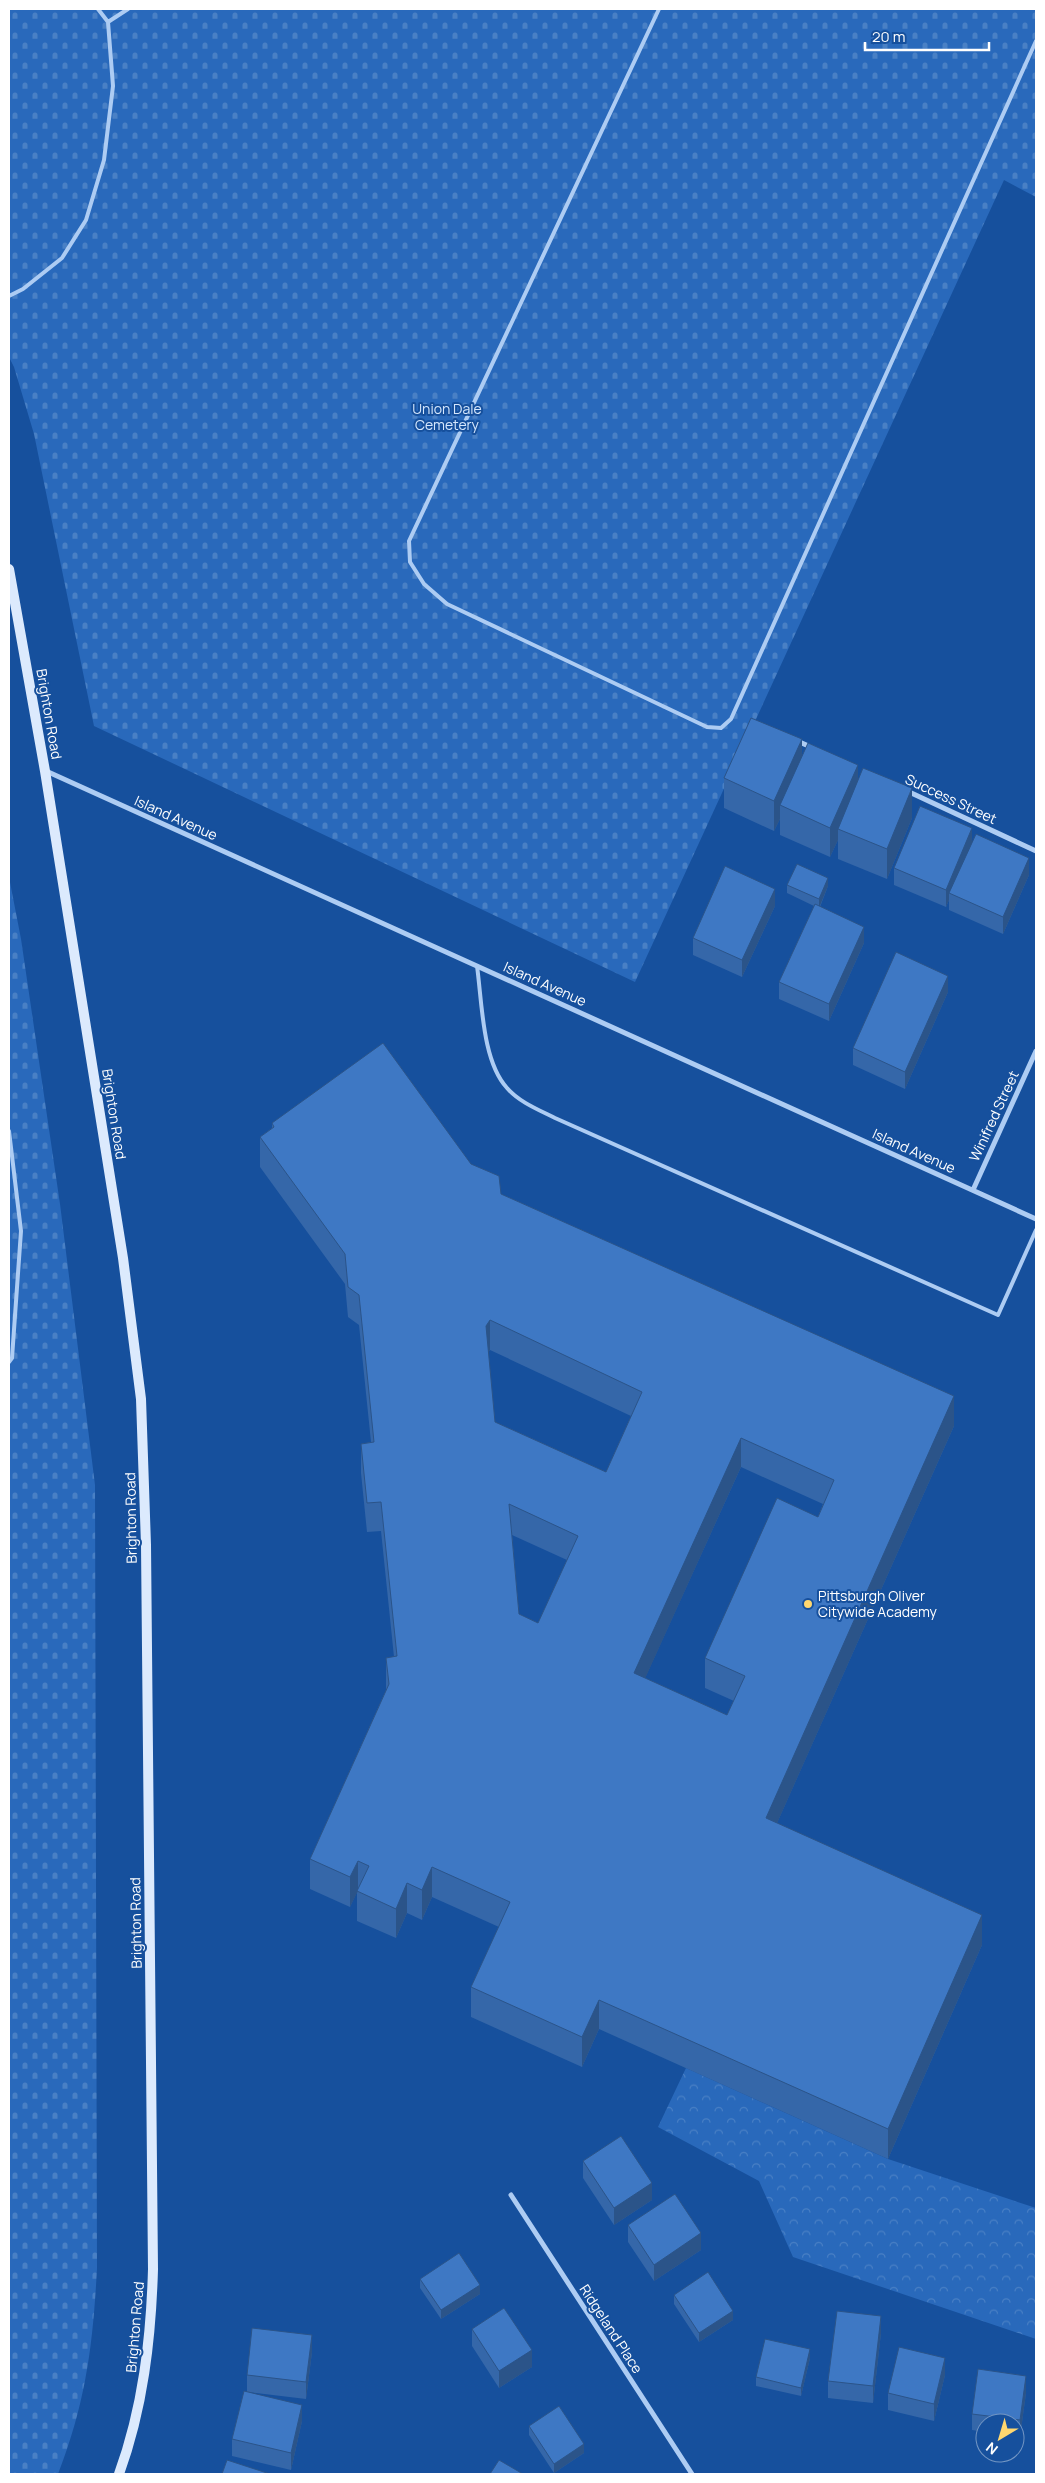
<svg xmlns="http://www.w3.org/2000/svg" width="1045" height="2483" font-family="Manrope,sans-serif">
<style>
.forest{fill:url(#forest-crowns)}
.cemetery{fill:url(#cemetery-stones)}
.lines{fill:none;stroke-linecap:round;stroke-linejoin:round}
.lane{stroke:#adccf3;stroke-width:4}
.street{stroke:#adccf3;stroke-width:5}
.secondary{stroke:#dceafd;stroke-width:10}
.wall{fill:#3567a9;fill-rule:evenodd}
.shaded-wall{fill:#2b5489}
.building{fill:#3e78c4;stroke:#2b5489;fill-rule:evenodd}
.poi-dot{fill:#ffd76f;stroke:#16509d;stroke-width:2}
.labels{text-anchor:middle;stroke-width:4;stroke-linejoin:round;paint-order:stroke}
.park-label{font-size:14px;fill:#d5e7fd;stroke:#16509d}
.street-label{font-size:14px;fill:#fff;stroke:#16509d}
.poi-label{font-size:14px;fill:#fff;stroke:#16509d;text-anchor:start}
</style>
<defs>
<pattern id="forest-crowns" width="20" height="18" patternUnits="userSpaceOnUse" patternTransform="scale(1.25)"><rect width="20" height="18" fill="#2969bb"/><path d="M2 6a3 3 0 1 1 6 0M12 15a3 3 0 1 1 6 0" fill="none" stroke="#4980c5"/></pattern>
<pattern id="cemetery-stones" width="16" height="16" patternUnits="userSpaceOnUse" patternTransform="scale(1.25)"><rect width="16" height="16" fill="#2969bb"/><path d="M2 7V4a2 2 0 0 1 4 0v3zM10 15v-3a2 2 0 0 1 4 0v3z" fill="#4980c5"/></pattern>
</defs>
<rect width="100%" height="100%" fill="#16509d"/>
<path class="forest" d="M686 2068 888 2159 1036 2208V2339L793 2257 759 2181 658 2127Z"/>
<path class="cemetery" d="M9 9H1036V197L1004 180 635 982 94 726 34 434 14 367 9 357Z
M9 877 21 939 60 1204 95 1485 97 2268C93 2344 86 2402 58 2474H9Z"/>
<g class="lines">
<path class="lane" d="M659 9 409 541 410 562 424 584 447 604 707 727 721 728 731 719 1036 41
M108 22 128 9
M9 296 23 289 62 258 86 220 104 160 113 86 108 22 98 9
M477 966C482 1001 482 1061 507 1088 519 1102 539 1110 555 1118L998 1315 1036 1230
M9 1131 21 1231 12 1358 9 1362"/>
<path class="street" d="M795 740 813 748
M46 771 1036 1219
M907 791 1036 851
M973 1190 1036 1051
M511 2195 692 2474"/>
<path class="secondary" d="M9 569 45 771 123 1258 141 1399 146 1545 153 2269C151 2339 143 2408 119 2474"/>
</g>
<path class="wall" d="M802 756 858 779 912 818 887 879 838 859V840L830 857 780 835V819L774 831 724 808V778Z
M972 842 1029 875 1003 934 949 910V900L946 907 894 885V868Z
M787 885 828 886 820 907 864 943 829 1021 779 999V982L814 906 787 893Z
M775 906 742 977 693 955V938Z
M948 992 905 1089 853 1065V1048Z
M272 1123 471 1164 501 1194 954 1426 777 1823 982 1945 888 2159 599 2029 582 2067 471 2017V1987L499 1927 432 1897 422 1920 407 1913 396 1938 357 1921V1892L350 1907 310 1889V1859L386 1690V1658L394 1657 381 1531 367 1532 361 1473V1444L371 1442 359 1325 348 1317 345 1284 260 1167V1137L272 1128ZM490 1350 631 1416 606 1472 495 1422 488 1352ZM741 1467 823 1504 818 1517 705 1658V1688L734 1701 727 1715 645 1678ZM512 1535 567 1560 538 1623 519 1614Z
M583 2161 652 2200 614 2225 583 2178Z
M628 2225 701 2250 654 2281 628 2242Z
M420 2279 480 2294 441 2319 420 2288Z
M674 2295 733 2320 699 2342 674 2304Z
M472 2329 532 2367 499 2388 472 2346Z
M881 2333 873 2403 828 2398V2381Z
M312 2352 306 2399 248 2392 302 2421 291 2470 232 2456V2439L247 2392V2375Z
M810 2358 801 2396 756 2386V2377Z
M945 2375 934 2421 888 2410V2393Z
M1026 2393 1020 2437 1015 2436V2423H985V2432L972 2430V2414Z
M529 2426 584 2453 554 2473 529 2435Z"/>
<path class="shaded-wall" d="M802 739V769L780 805V819L774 831V801Z
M858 765V795L838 829V840L830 857V828Z
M912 788V818L887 879V849Z
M972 828V845L949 893V900L946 907V890Z
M1029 858V875L1003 934V917Z
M828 878V886L819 908V899Z
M775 889V906L742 977V960Z
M864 927V943L829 1021V1004Z
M948 976V992L905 1089V1072Z
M490 1320V1350L486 1355V1326Z
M954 1396V1426L766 1848V1818Z
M741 1438V1467L634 1703V1673Z
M358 1861V1891L350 1907V1877Z
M432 1867V1897L422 1920V1890Z
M407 1883V1913L396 1938V1909Z
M982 1915V1945L888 2159V2129Z
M599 2000V2029L582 2067V2037Z
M652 2183V2200L614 2225V2208Z
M701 2233V2250L654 2281V2265Z
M480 2285V2294L441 2319V2310Z
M733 2311V2320L699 2342V2333Z
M881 2316V2333L873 2403V2386Z
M312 2335V2352L306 2399V2382Z
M810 2349V2358L801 2396V2388Z
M532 2350V2367L499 2388V2371Z
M945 2358V2375L934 2421V2404Z
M1026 2376V2393L1020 2437V2420Z
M302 2405V2421L291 2470V2453Z
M584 2444V2453L554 2473V2464Z"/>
<path class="building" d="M751 718 802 739 774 801 724 778Z
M808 743 858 765 830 828 780 805Z
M863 768 912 788 887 849 838 829Z
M920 806 972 828 946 890 894 868Z
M976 834 1029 858 1003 917 949 893Z
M797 864 828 878 819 899 787 885Z
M725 866 775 889 742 960 693 938Z
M815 904 864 927 829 1004 779 982Z
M896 952 948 976 905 1072 853 1048Z
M383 1043 471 1164 499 1176 501 1194 954 1396 766 1818 982 1915 888 2129 599 2000 582 2037 471 1987 510 1902 432 1867 422 1890 407 1883 396 1909 357 1891 369 1866 358 1861 350 1877 310 1859 389 1684 386 1658 397 1656 381 1502 367 1503 361 1444 374 1442 359 1295 348 1287 345 1254 260 1137 274 1127 272 1123ZM490 1320 642 1392 606 1472 495 1422 486 1326ZM741 1438 834 1480 818 1517 777 1498 705 1658 745 1676 727 1715 634 1673ZM509 1504 578 1536 538 1623 519 1614Z
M621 2136 652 2183 614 2208 583 2161Z
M675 2194 701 2233 654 2265 628 2225Z
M459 2253 480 2285 441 2310 420 2279Z
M708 2272 733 2311 699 2333 674 2295Z
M504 2308 532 2350 499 2371 472 2329Z
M837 2311 881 2316 873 2386 828 2381Z
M252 2328 312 2335 306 2382 247 2375Z
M765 2339 810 2349 801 2388 756 2377Z
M899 2347 945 2358 934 2404 888 2393Z
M978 2369 1026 2376 1020 2420 972 2414Z
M244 2391 302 2405 291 2453 232 2439Z
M559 2406 584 2444 554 2464 529 2426Z
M227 2460 270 2474H222Z
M499 2460 523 2474H490Z"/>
<circle class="poi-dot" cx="808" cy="1604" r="5"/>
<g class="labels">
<g class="park-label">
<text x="447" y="414">Union Dale<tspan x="447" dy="16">Cemetery</tspan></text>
</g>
<g class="street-label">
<text transform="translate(49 714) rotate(80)" y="5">Brighton Road</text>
<text transform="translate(951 799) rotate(25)" y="5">Success Street</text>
<text transform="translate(176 818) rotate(24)" y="5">Island Avenue</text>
<text transform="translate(545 984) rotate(24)" y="5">Island Avenue</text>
<text transform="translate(114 1114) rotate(81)" y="5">Brighton Road</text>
<text transform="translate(994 1116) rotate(-65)" y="5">Winifred Street</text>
<text transform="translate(914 1151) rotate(24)" y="5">Island Avenue</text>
<text transform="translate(131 1518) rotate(-91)" y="5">Brighton Road</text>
<text transform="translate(136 1923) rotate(-91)" y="5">Brighton Road</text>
<text transform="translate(135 2327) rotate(-85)" y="5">Brighton Road</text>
<text transform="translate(611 2329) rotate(57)" y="5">Ridgeland Place</text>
</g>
<g class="poi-label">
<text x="818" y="1601">Pittsburgh Oliver<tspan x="818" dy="16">Citywide Academy</tspan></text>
</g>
</g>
<rect width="1045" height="2483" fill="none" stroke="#ffffff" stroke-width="20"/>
<g transform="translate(1000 2438) rotate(218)"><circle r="24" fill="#16509d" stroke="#7396c4"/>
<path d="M0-4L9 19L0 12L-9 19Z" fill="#ffd76f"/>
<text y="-8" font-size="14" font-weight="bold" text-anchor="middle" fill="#ffffff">N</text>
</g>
<path d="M865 42v8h124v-8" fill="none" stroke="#ffffff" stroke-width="2.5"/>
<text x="872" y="42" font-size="15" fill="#ffffff" stroke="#16509d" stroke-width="4" paint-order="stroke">20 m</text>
</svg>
